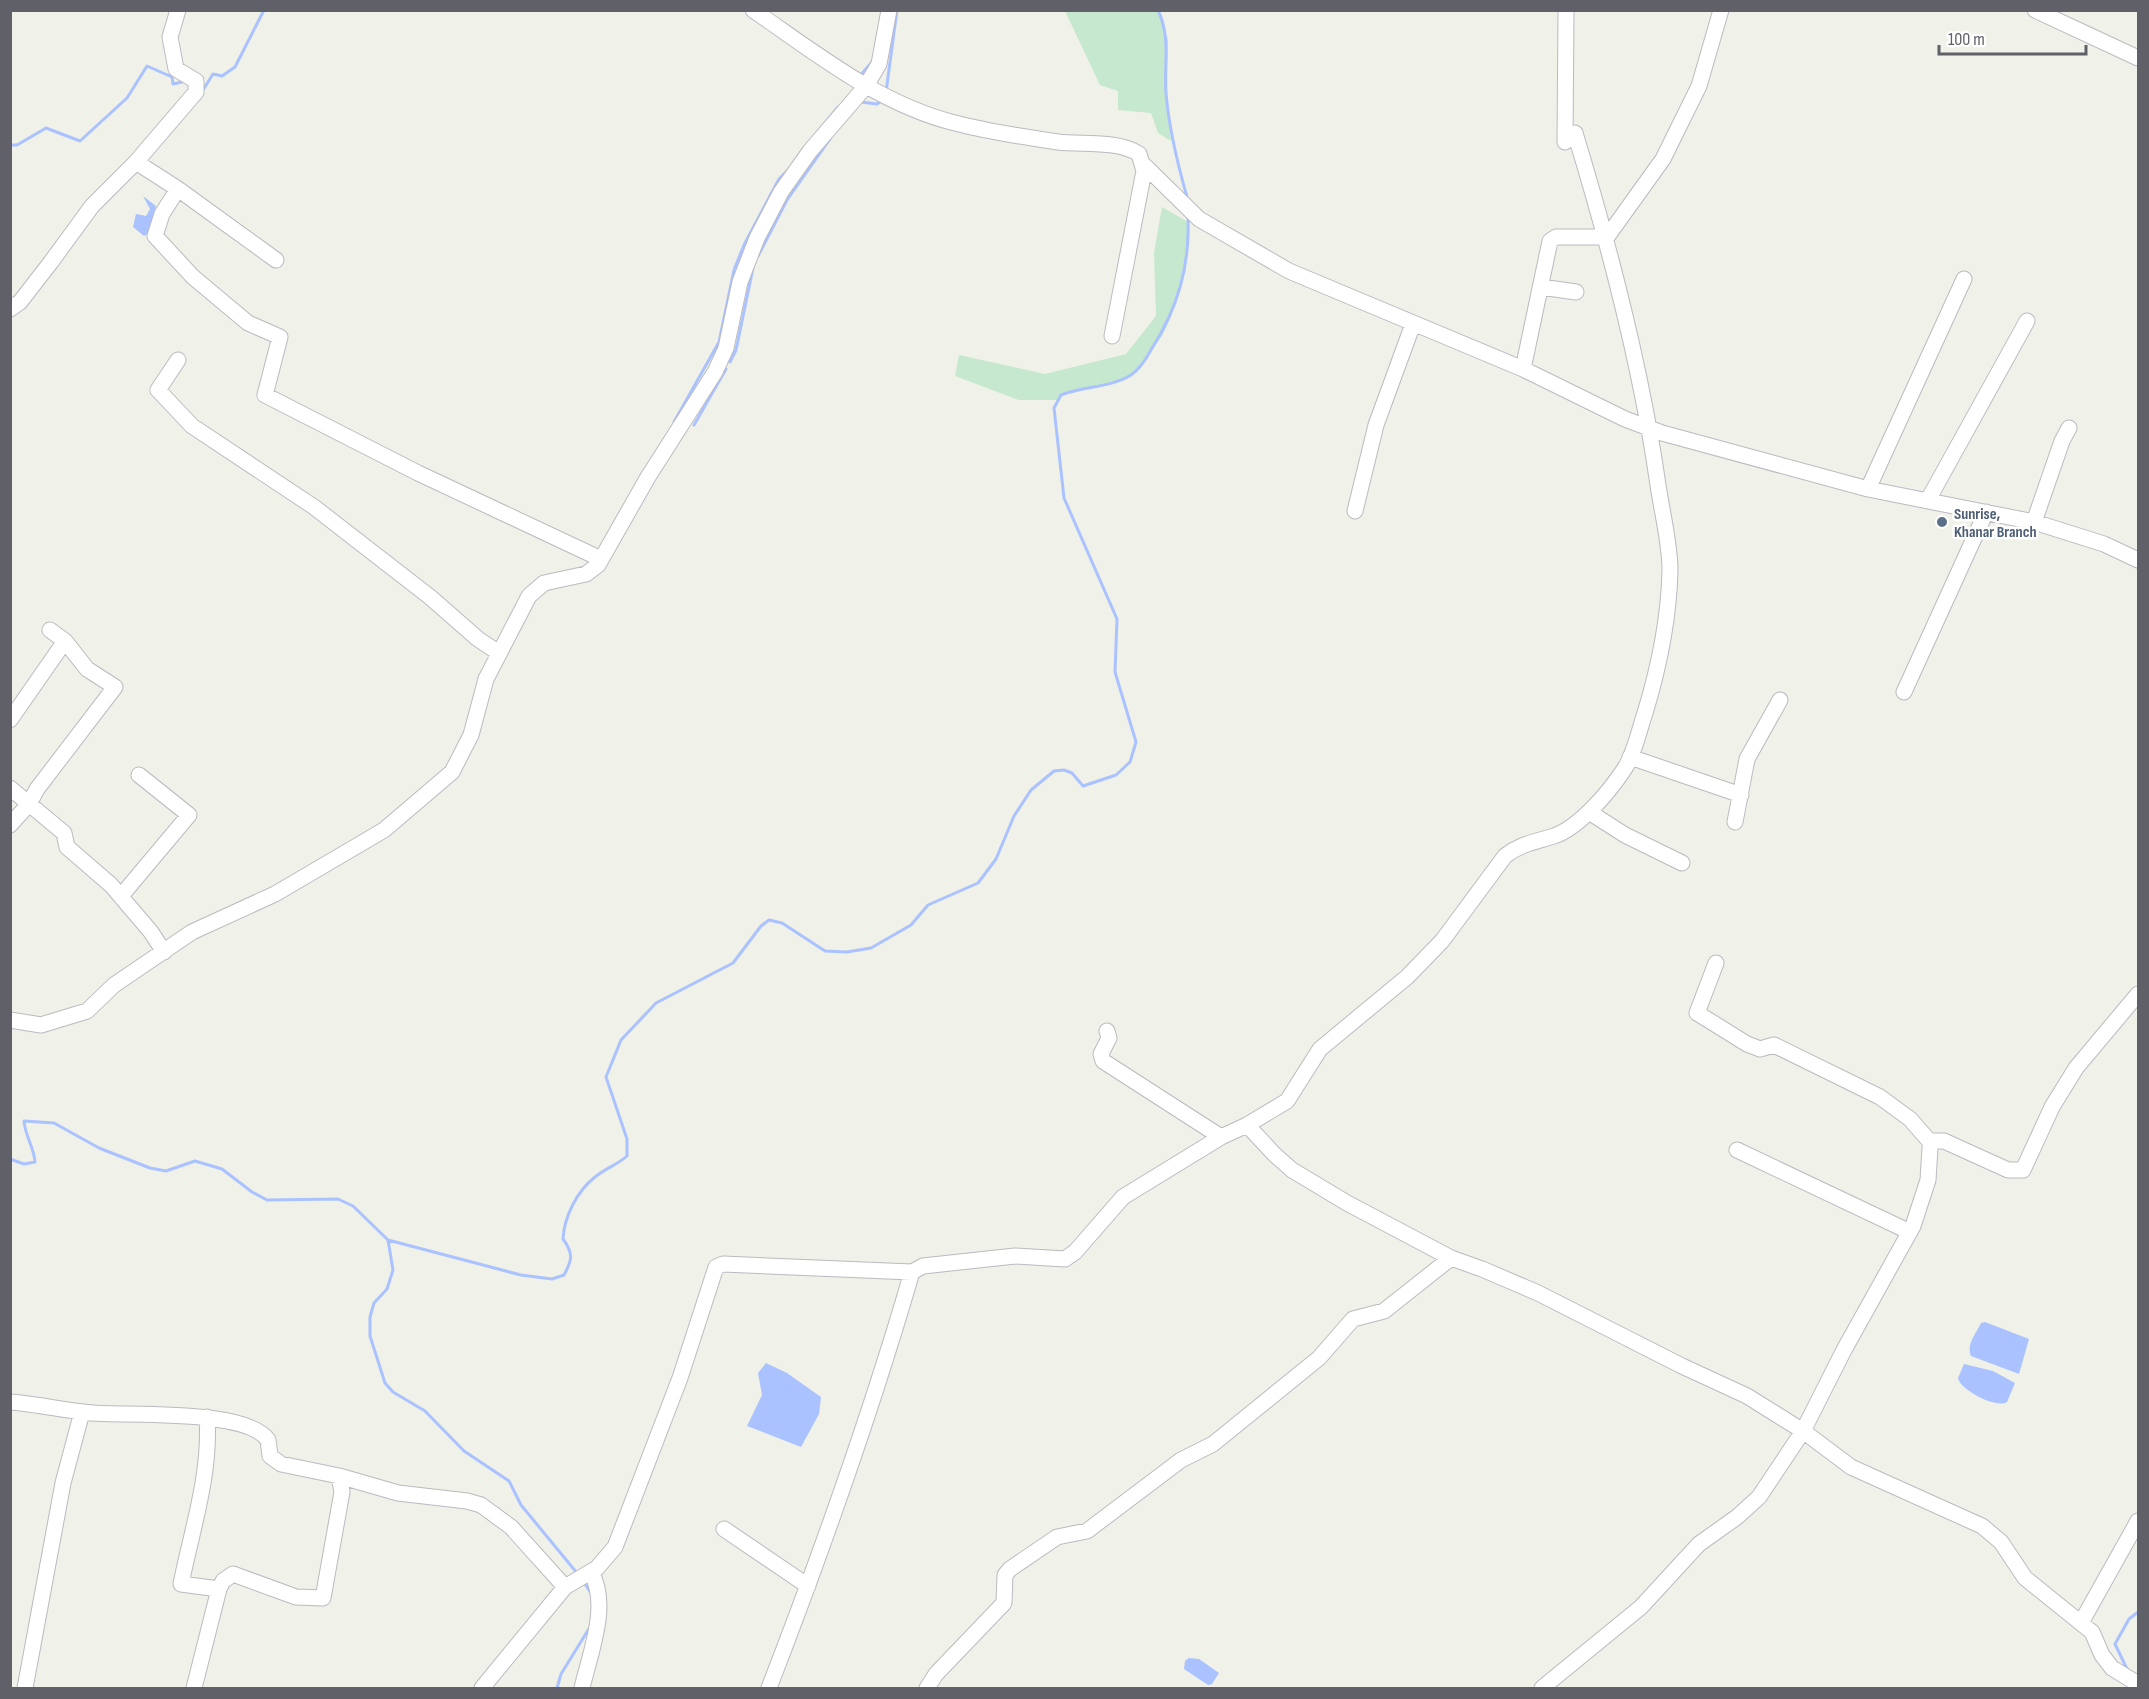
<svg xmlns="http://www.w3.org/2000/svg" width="2149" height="1699" font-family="'Sofia Sans Condensed',sans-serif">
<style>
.green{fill:#c5e8ce}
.water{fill:#aac2ff}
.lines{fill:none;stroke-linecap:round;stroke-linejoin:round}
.stream{stroke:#aac2ff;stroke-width:3}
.minor-casing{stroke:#babac1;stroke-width:17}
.minor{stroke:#fff;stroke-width:15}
.service-dot{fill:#5c6f8a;stroke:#fff;stroke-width:2}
.labels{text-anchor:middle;stroke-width:5;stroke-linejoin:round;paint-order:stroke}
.service-label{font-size:16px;font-weight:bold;fill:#4e5e75;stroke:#fff;text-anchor:start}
</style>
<rect width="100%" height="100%" fill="#f0f1e8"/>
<path class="green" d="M1065 11H1158L1168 40 1166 91 1171 141 1158 133 1151 113 1118 110V91L1100 85Z
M1162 207 1188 222 1185 272 1170 319 1162 336 1133 374 1116 382 1065 394 1056 400H1019L955 376 959 355 1045 374 1126 354 1156 316 1154 253Z"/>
<path class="water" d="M143 196 156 206 152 220 154 230 144 236 133 227 136 214 146 216 150 209Z
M1985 1322 2029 1339 2019 1374 1971 1356C1966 1344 1976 1334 1981 1323Z
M766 1363 787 1373 821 1397 819 1414 801 1447 747 1426 762 1395 758 1373Z
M1964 1364 1993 1371 2015 1383 2007 1402C1997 1409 1960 1390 1958 1378Z
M1189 1658 1199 1659 1219 1673 1212 1684 1208 1685 1184 1669 1185 1661Z"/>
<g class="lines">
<path class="stream" d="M1158 10C1171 38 1164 63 1166 93 1169 129 1177 162 1187 197
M859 77 872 62
M203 90 213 74 222 76 235 67 264 10
M886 92 897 10
M861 102 877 104 881 101
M10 145H17L46 128 80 141 127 98 147 66 172 77 173 84 186 81
M799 155 838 107
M758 256 787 200 830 139
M730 362 736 350 753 268
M674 422 719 342 734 270 744 245 779 179 788 170
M694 425 726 369
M10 1159 24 1164 35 1162C34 1147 25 1136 24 1121L54 1123 99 1148 150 1168 166 1171 195 1161 222 1169 252 1192 267 1200 338 1199 353 1206 388 1240 521 1275 552 1279 564 1275C572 1260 574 1254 563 1239 564 1217 577 1191 595 1177 606 1168 617 1165 627 1156V1139L606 1077 621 1040 656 1003 733 963 761 926 769 920 782 923 825 951 847 952 871 948 911 925 928 905 978 883 996 859 1014 816 1031 790 1054 771 1064 770 1072 773 1083 786 1116 775 1130 762 1136 742 1115 672 1117 619 1064 498 1054 408 1061 395C1084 386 1110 388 1131 375 1140 369 1146 359 1151 350 1178 308 1190 266 1188 216
M388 1240 393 1270 387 1289 374 1303 370 1317V1336L385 1383 393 1392 425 1411 464 1451 509 1481 521 1505 577 1573
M583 1581 591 1593
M2127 1669 2115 1644 2129 1619 2138 1612
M557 1688 561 1674 590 1627"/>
<defs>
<path id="minor" d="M753 10C817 54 879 104 955 123 989 132 1024 137 1058 142 1083 145 1118 140 1139 154L1144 171 1112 336
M2035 10 2138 58
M136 162 178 189 162 214 155 236 193 277 248 323 280 337 265 395 418 473 601 559
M1144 165 1199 219 1289 271 1523 369 1625 419 1662 433 1868 489 2034 522 2104 544 2138 560
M178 189 276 260
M1541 287 1576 292
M10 309 20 302 51 262 92 206 136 162 196 92V81L176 69 170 37 178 10
M178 360 158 390 192 426 314 507 430 597 478 639 499 653
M1523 369 1550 241 1556 237H1607L1663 159 1699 86 1721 10
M1868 489 1964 279
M1928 500 2027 321
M1355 511 1376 425 1413 324
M2034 522 2062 441 2069 428
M1904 692 1986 512
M10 720 65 641 50 630
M1630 757 1741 795
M10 788 64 833 67 847 111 885 151 932 164 952
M1589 812 1625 835 1682 863
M1735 822 1747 759 1780 700
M10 825 29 804 37 789 115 687 87 669 65 641
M121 896 189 815 139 775
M1716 963 1697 1013 1747 1044 1760 1049 1774 1045 1880 1097 1910 1119 1931 1143
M10 1020 41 1025 87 1011 114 985 192 932 275 894 384 830 452 772 471 735 486 679 529 596 544 583 586 574 598 565 648 477 715 372 726 348 740 282 757 238 781 192 810 151 866 86 879 64 889 10
M1107 1031 1109 1038 1101 1054 1103 1061 1221 1137
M1247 1125 1274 1154 1292 1170 1347 1203 1451 1258 1482 1269 1538 1293 1682 1366 1747 1396 1803 1431 1851 1467 1982 1526 2001 1542 2025 1578 2092 1632 2102 1655 2112 1668 2138 1684
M1737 1150 1910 1232
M10 1402C38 1404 66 1411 93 1413 131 1416 247 1409 268 1440L270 1456 281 1464 339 1476 398 1493 467 1501 481 1505 511 1527 565 1587 597 1568 615 1547 680 1378 716 1267 723 1264 912 1272
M724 1529 808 1586
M219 1589 223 1581 233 1574 296 1597 323 1598 342 1492 339 1476
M2082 1621 2138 1521
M25 1688 63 1483 82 1412
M194 1688 219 1589 181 1584C192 1529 211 1474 207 1417
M482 1688 565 1587
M582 1688C590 1653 610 1605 591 1572
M769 1688C822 1551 871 1413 912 1272L923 1266 1015 1256 1065 1259 1075 1252 1123 1197 1221 1137 1247 1125 1287 1101 1320 1049 1407 977 1442 941 1505 856C1520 844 1535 842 1554 836 1580 827 1610 791 1625 768 1635 752 1639 730 1645 713 1659 667 1669 618 1670 570 1670 543 1662 513 1658 485 1641 366 1610 248 1575 133L1565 142 1566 10
M927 1688 936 1674 1004 1603 1005 1575 1010 1569 1057 1537 1087 1531 1181 1460 1213 1444 1319 1358 1353 1319 1384 1311 1451 1258
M1542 1688 1641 1607 1699 1544 1737 1517 1759 1497 1803 1431 1844 1350 1913 1226 1928 1180 1930 1148 1933 1141H1944L2008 1170H2023L2052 1107 2076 1068 2138 994"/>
</defs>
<use href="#minor" class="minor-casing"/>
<use href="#minor" class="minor"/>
</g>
<circle class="service-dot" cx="1942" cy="522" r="6"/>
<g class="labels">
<g class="service-label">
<text x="1954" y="519">Sunrise,<tspan x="1954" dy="18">Khanar Branch</tspan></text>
</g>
</g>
<rect width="2149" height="1699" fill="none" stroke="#5f6068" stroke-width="24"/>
<path d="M1939 45v9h147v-9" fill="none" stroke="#5f6068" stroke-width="3"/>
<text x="1948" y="45" font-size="18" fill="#5f6068" stroke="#ffffff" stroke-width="4.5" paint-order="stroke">100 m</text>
</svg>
